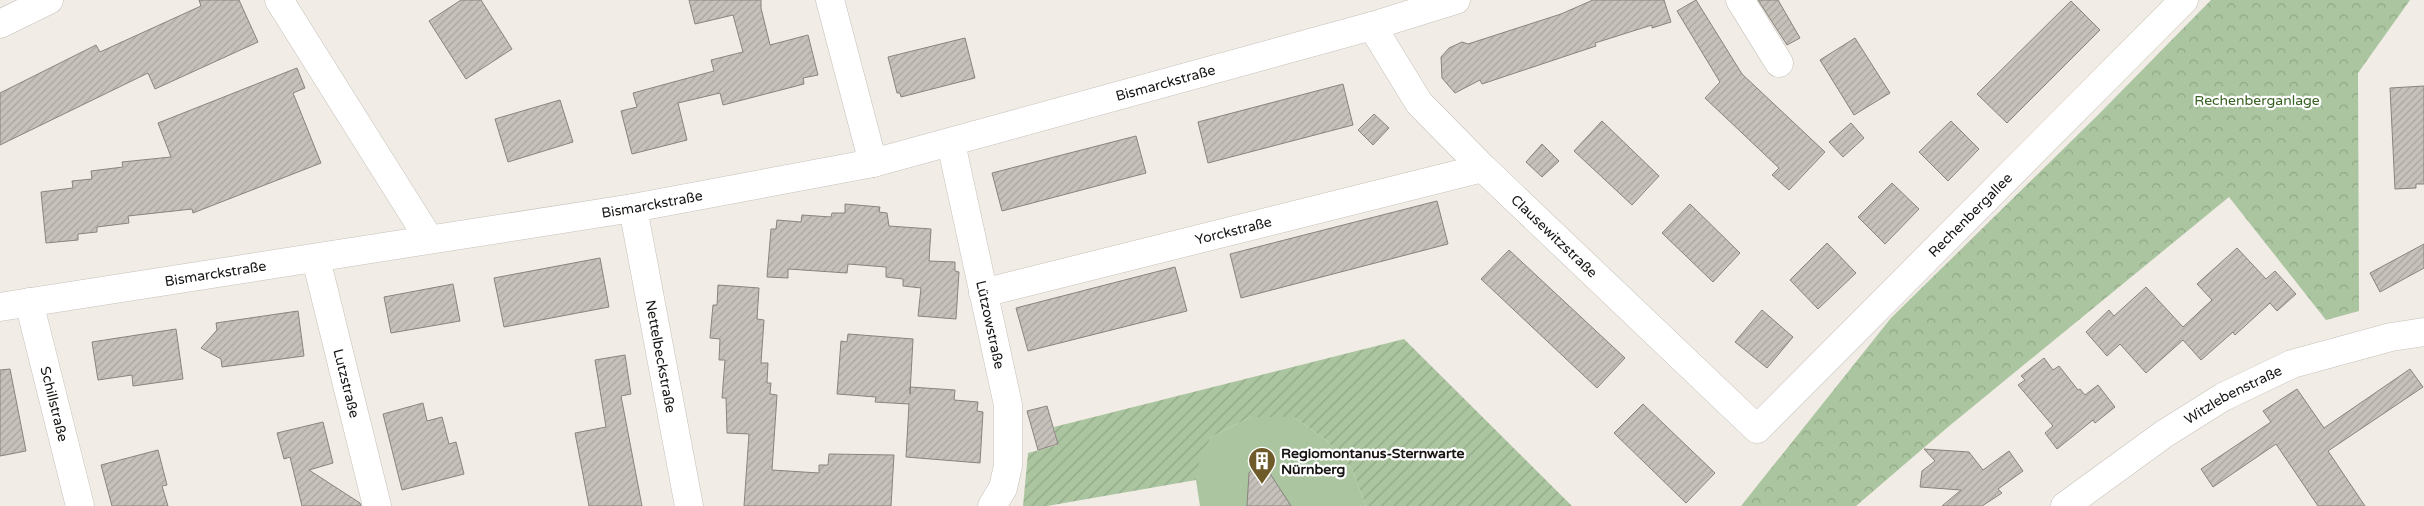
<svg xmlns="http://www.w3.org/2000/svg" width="2424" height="506" font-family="'Varela Round',sans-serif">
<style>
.grass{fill:#aac59f}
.park{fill:url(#park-crowns)}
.garden{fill:url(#garden-furrows)}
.building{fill:url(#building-hatch);stroke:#89847e}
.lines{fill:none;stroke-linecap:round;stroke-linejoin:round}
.minor-casing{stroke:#c6c1ba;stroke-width:29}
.minor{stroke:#fff;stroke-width:28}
.labels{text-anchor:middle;stroke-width:4.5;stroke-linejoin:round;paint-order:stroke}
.street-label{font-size:14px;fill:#171513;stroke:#fff}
.park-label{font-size:14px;fill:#396323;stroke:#fff}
.poi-label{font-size:14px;font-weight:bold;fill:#171513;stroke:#fff;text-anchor:start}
</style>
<defs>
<pattern id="park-crowns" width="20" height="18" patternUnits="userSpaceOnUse" patternTransform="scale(1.25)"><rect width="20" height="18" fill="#aac59f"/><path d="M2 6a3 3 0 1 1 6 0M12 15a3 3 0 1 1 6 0" fill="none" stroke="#92a888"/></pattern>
<pattern id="garden-furrows" width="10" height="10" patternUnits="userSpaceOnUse" patternTransform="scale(1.25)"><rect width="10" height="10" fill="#aac59f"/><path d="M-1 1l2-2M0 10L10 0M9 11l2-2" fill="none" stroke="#92a888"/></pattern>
<pattern id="building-hatch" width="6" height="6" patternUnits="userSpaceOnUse" patternTransform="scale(1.25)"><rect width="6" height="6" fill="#c6c1ba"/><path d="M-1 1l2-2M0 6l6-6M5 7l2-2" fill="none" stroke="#a9a59f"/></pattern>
</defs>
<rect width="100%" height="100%" fill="#f1ece5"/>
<path class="grass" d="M1251 417H1294L1326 440 1352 469 1366 506H1200L1196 480 1198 463 1211 437Z"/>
<path class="park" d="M2211 0H2410L2358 73 2359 311 2326 320 2229 197 1948 427 1856 506H1741L1891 318 2099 114Z"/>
<path class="garden" d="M1404 339 1572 506H1366L1352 469 1326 440 1294 417H1251L1211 437 1199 463 1196 480 1047 506H1023L1028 453 1058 445 1054 427Z"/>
<path class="building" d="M199 0H239L258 42 155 89 148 73 0 145V93L96 45 100 52 201 6Z
M461 0H481L512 49 466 79 429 21Z
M689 0H761V8L770 45 808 35 818 75 803 78 804 84 723 105 720 93 678 103 687 140 632 154 621 111 637 107 633 93 714 71 711 60 743 52 733 15 695 24Z
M1593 0H1664L1671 22 1652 28V25L1595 43 1596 46 1482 84 1480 80 1455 93 1442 78 1441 57 1449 48 1462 42 1468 44 1561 14Z
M1696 0 1742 74 1825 152 1789 190 1772 175 1779 168 1705 98 1720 82 1677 11Z
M1758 0H1778L1800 38 1787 45Z
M2071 1 2100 30 2007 123 1977 94Z
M965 38 975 78 901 97 900 93H897L888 57Z
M1855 38 1890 93 1854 115 1820 60Z
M297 68 305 88 293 93 321 163 193 213 192 209 128 216 129 223 97 227V232L78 234V240L46 243 41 192 73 188 72 181 92 179 91 171 123 167 122 162 171 157 158 123Z
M1343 84 1353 125 1208 163 1198 122Z
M2424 86V184H2416V188L2395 189 2390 88Z
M560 100 573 142 508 162 495 119Z
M1374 114 1389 128 1373 145 1358 130Z
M1602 121 1659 176 1632 205 1574 151Z
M1951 121 1979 149 1948 181 1919 152Z
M1851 123 1864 138 1843 157 1829 142Z
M1136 136 1146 173 1002 211 992 173Z
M1542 144 1559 161 1542 177 1526 162Z
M1892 183 1919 209 1885 244 1858 217Z
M1437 201 1448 244 1241 298 1230 254Z
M845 204 880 207 879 212 887 213 889 226 931 229 929 261 955 262V271L959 272 956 319 918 316 921 288 903 286V279L886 277V267L848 264 847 273 788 269V278L767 277 771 229H776L777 220 801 222 802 215 831 217 832 213H845Z
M1690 204 1740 253 1713 282 1662 233Z
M1827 243 1856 273 1818 309 1790 280Z
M2424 244V268L2380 292 2370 273Z
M2237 248 2266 279 2275 271 2296 294 2277 311 2270 303 2235 335 2233 332 2201 360 2183 340 2146 373 2120 344 2107 356 2086 332 2109 310 2114 316 2146 287 2183 327 2212 300 2197 284Z
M1509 250 1625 358 1597 388 1481 279Z
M600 258 609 307 504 327 494 278Z
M1175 267 1187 311 1028 351 1016 308Z
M453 284 460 321 391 333 384 297Z
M718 285 759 288 757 319 764 320 761 363H768L767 383H771L770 394 777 395 772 470 819 473V465H828L829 454 894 455 891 506H744L749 434 727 433 726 398H722L725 360H719L720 339 710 338 713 305H717Z
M1762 310 1793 337 1767 368 1735 342Z
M298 311 304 356 222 367 221 359 201 348 217 330 216 323Z
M176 329 183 379 133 386 132 375 98 380 92 342Z
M848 334 913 339 910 394V387L955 390 954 400 978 402 977 411 983 412 980 463 906 457 909 404 875 402 876 397 837 394 841 341 847 342Z
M625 355 631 394 621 396 642 506H589L575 433 606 427 595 360Z
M2044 358 2053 370 2059 366 2078 390 2080 389 2085 395 2098 385 2115 407 2095 423 2093 420 2057 449 2045 433 2053 426 2018 385 2025 380 2021 376Z
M10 369 26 451 0 456V370Z
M2410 369 2423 387 2328 451 2365 506H2318L2276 444 2213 487 2201 469 2271 422 2263 411 2297 389 2324 428Z
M423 403 427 421 442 417 449 444 456 442 464 474 402 490 383 414Z
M1643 404 1715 473 1686 503 1614 433Z
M1047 406 1058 444 1038 450 1027 411Z
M323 422 333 463 309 470 360 503 361 506H302L290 457 284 459 277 433Z
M1924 449 1969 452 1983 470 2009 451 2023 471 1998 489 2002 493 1982 506H1942L1961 490 1920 487 1922 471 1935 461Z
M158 450 167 485 162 486 168 506H112L101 465Z
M1258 467 1269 472 1291 506H1247L1249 473 1253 468Z"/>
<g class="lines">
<defs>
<g id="minor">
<path d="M279 0 429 239"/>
<path d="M830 0 873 163"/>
<path d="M1740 0 1779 63"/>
<path d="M0 24 49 0"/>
<path id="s1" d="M1372 26 1419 103 1483 168 1757 429 2184 0"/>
<path id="s2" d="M951 143 1008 405V466L1003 488 992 506"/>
<path id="s3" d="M633 208 689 506"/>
<path id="s4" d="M316 259 377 506"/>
<path id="s5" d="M983 293 1483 168"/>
<path id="s6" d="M29 302 80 506"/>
<path id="s7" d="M0 307 633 208 873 163 1372 26 1456 0"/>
<path id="s8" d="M2065 506 2164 434 2223 397 2292 364 2391 337 2424 332"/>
</g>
</defs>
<use href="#minor" class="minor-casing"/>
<use href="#minor" class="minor"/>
</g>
<defs>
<symbol id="building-pin" viewBox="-11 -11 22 30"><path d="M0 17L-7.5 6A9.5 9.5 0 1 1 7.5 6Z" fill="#6f5a29" stroke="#fff"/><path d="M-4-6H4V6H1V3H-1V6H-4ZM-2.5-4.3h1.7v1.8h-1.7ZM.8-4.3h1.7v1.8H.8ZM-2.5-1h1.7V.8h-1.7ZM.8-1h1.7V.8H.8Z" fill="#fff"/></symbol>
</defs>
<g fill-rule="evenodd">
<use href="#building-pin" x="1246" y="445" width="32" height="43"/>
</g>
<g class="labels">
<g class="street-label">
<text dy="5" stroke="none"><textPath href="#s7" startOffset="1188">Bismarckstraße</textPath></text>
<text dy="5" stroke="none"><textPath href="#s7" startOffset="660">Bismarckstraße</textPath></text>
<text dy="5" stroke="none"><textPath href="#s1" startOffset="862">Rechenbergallee</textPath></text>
<text dy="5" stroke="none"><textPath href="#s5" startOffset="258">Yorckstraße</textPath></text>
<text dy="5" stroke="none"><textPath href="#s1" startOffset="280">Clausewitzstraße</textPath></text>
<text dy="5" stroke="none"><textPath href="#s7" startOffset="218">Bismarckstraße</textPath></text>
<text dy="5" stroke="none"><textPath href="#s2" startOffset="186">Lützowstraße</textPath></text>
<text dy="5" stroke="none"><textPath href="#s3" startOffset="151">Nettelbeckstraße</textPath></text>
<text dy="5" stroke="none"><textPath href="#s4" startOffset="128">Lutzstraße</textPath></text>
<text dy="5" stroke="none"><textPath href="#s8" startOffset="202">Witzlebenstraße</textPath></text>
<text dy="5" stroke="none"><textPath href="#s6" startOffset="105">Schillstraße</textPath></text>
</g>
<g class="park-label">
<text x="2257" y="105">Rechenberganlage</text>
</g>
<g class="poi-label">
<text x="1281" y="458">Regiomontanus-Sternwarte<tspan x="1281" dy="16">Nürnberg</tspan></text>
</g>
</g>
</svg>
